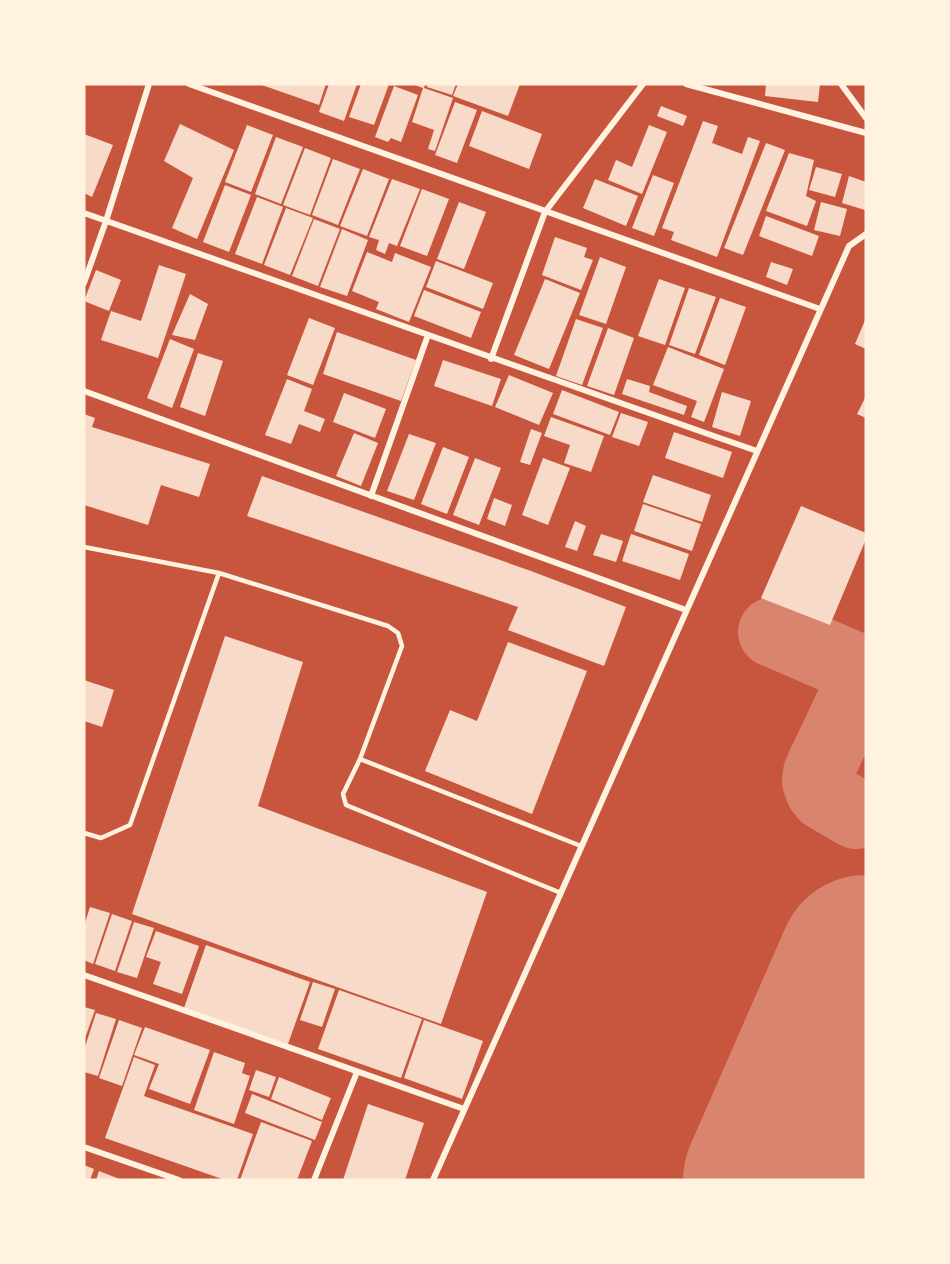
<svg xmlns="http://www.w3.org/2000/svg" width="950" height="1264" font-family="'Fira Sans',sans-serif">
<style>
.lines{fill:none;stroke-linecap:round;stroke-linejoin:round}
.taxiway{stroke:#d8846e;stroke-width:70}
.runway{stroke:#d8846e;stroke-width:176}
.building{fill:#f7dbc8}
.service{stroke:#fff3e0;stroke-width:4.5}
.minor{stroke:#fff3e0;stroke-width:6}
</style>
<rect width="100%" height="100%" fill="#c8553d"/>
<g class="lines">
<path class="taxiway" d="M773 632 866 672
M856 814 825 796 820 790 817 781 818 773 822 764 857 690 866 680"/>
<path class="runway" d="M771 1180 866 963"/>
</g>
<path class="building" d="M259 84H326L319 105Z
M329 84H357L344 121 319 112Z
M361 84H389L374 125 349 117Z
M412 84H425L424 88 453 98 435 151 428 149 434 130 412 122 423 88Z
M428 84H456L452 95 427 87Z
M458 84H520L508 116 453 96Z
M766 84H820L818 102 765 96Z
M394 86 418 95 401 142 391 138 388 142 375 137Z
M455 102 477 110 457 163 435 155Z
M661 106 687 116 683 126 657 116Z
M482 111 542 134 529 169 469 146Z
M703 121 718 126 712 143 742 154 748 137 760 141 717 257 671 240 674 232 662 228Z
M180 124 234 150 197 239 172 228 193 178 164 161Z
M247 125 273 135 251 192 225 182Z
M649 125 667 132 642 194 608 180 616 160 632 167Z
M84 134 113 145 92 197 84 193Z
M276 137 303 147 281 204 255 194Z
M766 143 785 150 743 255 724 248Z
M305 148 331 158 310 215 283 205Z
M789 153 814 160 806 196 816 201 807 226 766 211Z
M333 159 360 169 338 225 312 215Z
M816 167 842 174 835 197 809 190Z
M363 169 389 179 367 236 340 226Z
M653 175 674 183 654 236 632 228Z
M849 176 866 182 865 210 842 203Z
M392 179 420 189 397 246 389 243 385 254 376 250 379 240 369 237Z
M595 179 638 196 626 226 583 208Z
M225 185 251 195 229 252 203 242Z
M422 189 449 199 427 256 400 246Z
M257 197 283 207 262 264 235 254Z
M459 202 486 212 464 269 437 259Z
M821 202 847 209 840 236 814 230Z
M286 208 313 218 290 275 264 265Z
M766 216 819 236 812 256 759 236Z
M314 219 340 229 318 286 292 276Z
M342 229 368 240 347 296 320 287Z
M555 237 587 248 584 257 593 260 581 290 542 275Z
M367 252 392 262 395 253 431 267 409 322 376 309 379 302 352 291Z
M600 257 626 267 606 324 579 315Z
M436 261 493 283 483 309 426 287Z
M771 262 793 269 787 285 766 277Z
M159 265 186 274 158 358 101 340 111 311 141 321Z
M96 270 121 280 109 311 84 301Z
M545 279 580 293 549 369 514 355Z
M659 279 685 288 665 345 638 336Z
M689 288 716 297 695 354 669 345Z
M424 290 481 312 471 338 414 316Z
M190 294 208 304 195 340 172 335Z
M720 298 746 307 725 365 699 355Z
M309 318 335 328 313 385 287 375Z
M866 318V349L855 344Z
M576 319 603 328 582 385 556 376Z
M608 328 634 338 614 395 587 386Z
M337 332 416 360 401 401 323 374Z
M170 339 194 349 172 408 147 398Z
M668 347 724 369 704 422 691 417 697 401 653 385Z
M198 353 223 361 205 416 180 407Z
M443 360 501 379 492 406 434 386Z
M509 375 553 393 539 425 495 407Z
M287 379 312 389 304 411 325 419 320 432 299 424 291 444 265 435Z
M627 379 650 386 649 392 687 406 684 415 622 394Z
M562 390 619 412 610 435 553 414Z
M722 392 751 401 740 436 712 427Z
M344 393 386 409 375 438 333 422Z
M866 396V418L857 414Z
M621 413 648 422 639 446 612 437Z
M84 414 95 418 92 427 210 464 199 497 161 485 148 525 84 505Z
M551 417 604 436 591 472 564 463 570 445 544 436Z
M531 429 542 433 530 465 520 462Z
M674 432 732 452 723 478 665 458Z
M354 433 378 443 361 486 336 476Z
M409 434 436 443 414 500 387 491Z
M443 447 469 457 447 514 421 504Z
M475 458 501 468 479 525 453 515Z
M543 458 570 468 548 525 522 515Z
M653 475 711 495 702 522 643 502Z
M262 476 531 571 626 607 604 666 508 630 518 607 247 516Z
M494 498 512 505 505 526 487 519Z
M643 504 701 524 692 551 634 531Z
M801 506 866 533V539L830 625 761 598Z
M575 521 586 526 577 551 565 547Z
M601 534 623 541 616 562 593 555Z
M631 534 689 554 680 580 622 561Z
M225 636 303 662 258 806 487 892 441 1024 132 914Z
M508 642 587 671 532 814 425 771 450 710 477 721Z
M84 680 114 690 102 727 84 721Z
M90 907 110 913 93 964 84 960V926Z
M112 914 132 921 115 971 95 964Z
M134 922 154 928 137 978 117 972Z
M156 931 199 946 182 994 153 984 161 962 146 957Z
M206 945 310 982 288 1044 184 1008Z
M313 982 335 989 322 1027 300 1020Z
M339 990 422 1019 401 1078 318 1049Z
M84 1007 95 1010 84 1041Z
M96 1013 116 1019 98 1076 84 1072V1050Z
M119 1020 142 1028 122 1086 99 1078Z
M424 1020 483 1041 462 1099 404 1078Z
M145 1027 210 1050 190 1104 149 1089 159 1064 134 1055Z
M214 1052 245 1063 242 1073 250 1076 234 1124 194 1110Z
M134 1057 155 1065 144 1096 253 1134 237 1180H225L105 1138Z
M256 1070 276 1077 269 1097 249 1090Z
M279 1077 331 1098 322 1120 271 1099Z
M252 1094 322 1122 315 1140 245 1113Z
M368 1104 424 1123 405 1180H343Z
M261 1122 312 1141 297 1180H240Z
M84 1165 94 1169 90 1180H84Z
M99 1171 122 1180H96Z"/>
<g class="lines">
<path class="service" d="M84 547 219 573 388 626 398 633 402 646 360 759 343 794 346 805 561 893
M360 759 581 846
M84 833 101 838 130 825 219 573"/>
<path class="minor" d="M189 84 820 309
M686 84 866 133
M841 84 866 118
M84 213C308 292 532 373 757 451
M84 283 106 221 149 84
M491 359 545 212 643 84
M84 391 686 610
M371 496 428 335
M84 975 464 1109
M84 1147 179 1180
M314 1180 357 1072
M433 1180 849 246 866 234"/>
</g>
<rect width="950" height="1264" fill="none" stroke="#fff3e0" stroke-width="171"/>
</svg>
